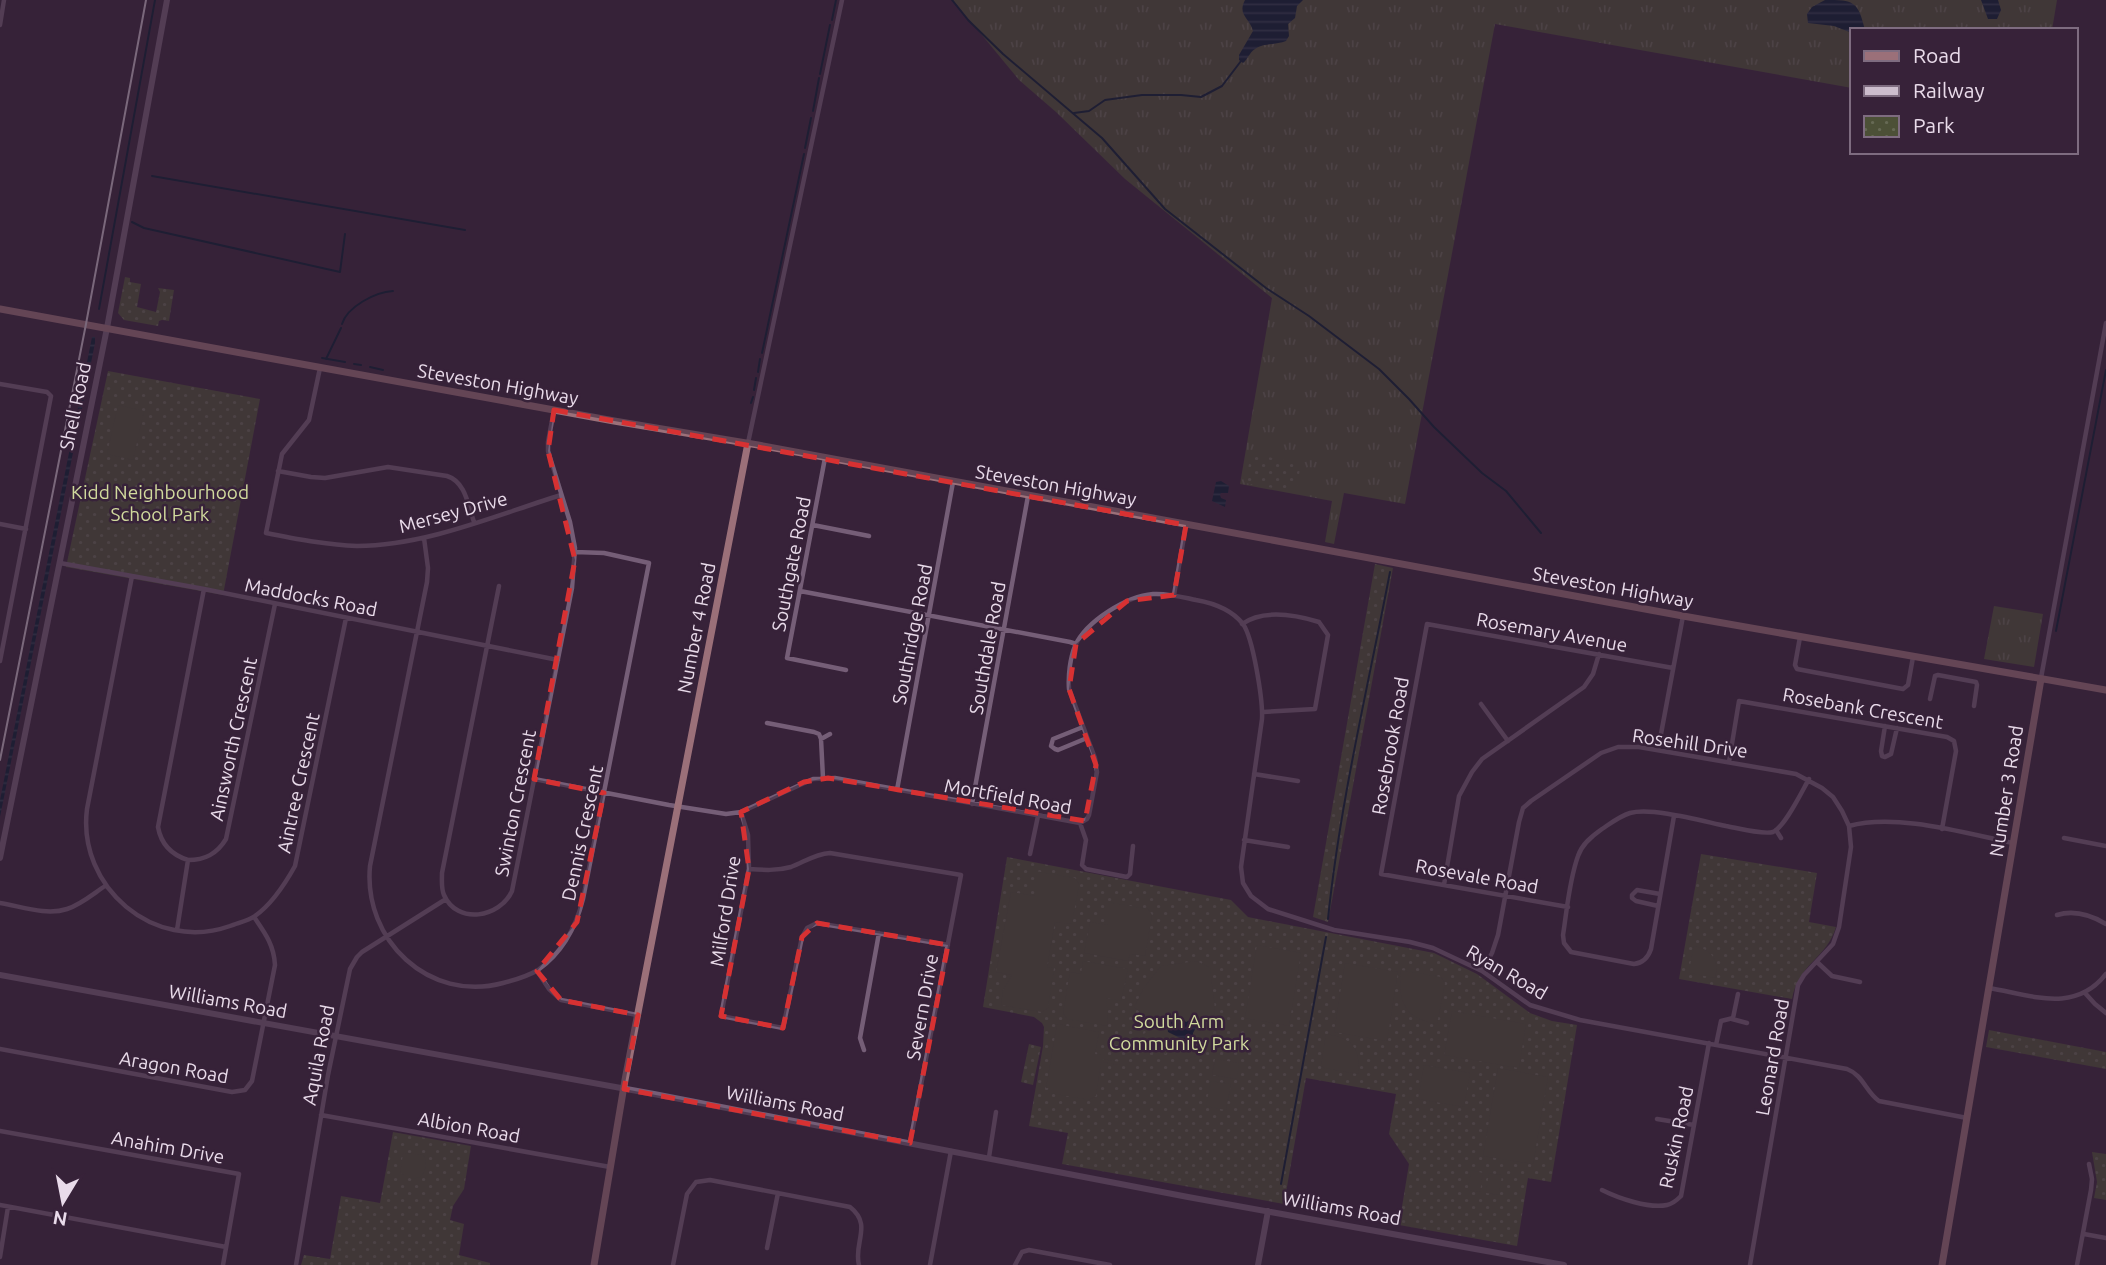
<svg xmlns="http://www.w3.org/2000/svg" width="2106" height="1265" font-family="Ubuntu,sans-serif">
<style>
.grass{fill:url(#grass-tufts)}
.park{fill:url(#park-dots)}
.pitch{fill:#4c5037}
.water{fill:url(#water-rules)}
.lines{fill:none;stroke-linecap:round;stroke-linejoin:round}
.stream{stroke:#02192e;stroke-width:2}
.minor{stroke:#755e77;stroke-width:4.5}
.tertiary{stroke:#755e77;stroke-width:6}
.secondary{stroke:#9b7079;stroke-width:7}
.rail{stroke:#ccbdcd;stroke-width:2}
.marked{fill:none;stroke:#d73132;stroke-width:5;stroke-dasharray:14 9;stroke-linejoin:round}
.labels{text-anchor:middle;stroke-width:5;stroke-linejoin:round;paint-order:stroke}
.street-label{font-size:19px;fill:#e9dbea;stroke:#372239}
.park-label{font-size:19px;fill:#d1da9d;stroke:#372239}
</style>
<defs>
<pattern id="grass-tufts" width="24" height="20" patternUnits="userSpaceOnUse" patternTransform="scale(1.75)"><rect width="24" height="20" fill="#4c5037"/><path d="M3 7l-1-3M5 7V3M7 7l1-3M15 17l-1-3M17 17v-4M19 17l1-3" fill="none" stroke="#666954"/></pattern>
<pattern id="park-dots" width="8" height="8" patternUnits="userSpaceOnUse" patternTransform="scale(1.75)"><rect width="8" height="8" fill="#4c5037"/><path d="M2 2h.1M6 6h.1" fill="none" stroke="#666954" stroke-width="1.8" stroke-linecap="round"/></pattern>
<pattern id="water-rules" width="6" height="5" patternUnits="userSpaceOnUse" patternTransform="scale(1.75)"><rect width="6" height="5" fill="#02192e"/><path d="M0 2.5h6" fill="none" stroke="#273a4c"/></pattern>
</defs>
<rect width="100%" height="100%" fill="#372239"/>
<path class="grass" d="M953 0H2057L2052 30H1852V88L1495 24 1405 504 1344 493 1334 544 1325 542 1332 501 1240 484 1272 298 1125 179 1056 112 1019 80Z
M1994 606 2043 614 2034 667 1984 659Z"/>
<path class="park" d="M125 277 130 278V282L141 284 137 307 156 312 160 292 158 288 174 290 169 321 162 320 159 321 158 326 124 320 118 313Z
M108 371 260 399 223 595 66 567Z
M1251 454 1301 463 1296 492 1245 483Z
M1375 564 1393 568 1328 922 1313 917Z
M1701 854 1817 873 1809 922 1836 927C1827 958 1799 963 1792 999L1679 979Z
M1007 857 1231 900 1248 917 1434 953 1477 974 1530 1013 1552 1021 1577 1025 1551 1182 1528 1178 1517 1246 1399 1225 1409 1164 1389 1134 1396 1094 1306 1078 1284 1204 1062 1164 1068 1133 1029 1126 1043 1046 1044 1027 1042 1023 1034 1017 983 1007Z
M1989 1030 2106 1052V1069L1986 1047Z
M1029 1044 1041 1047 1033 1085 1021 1082Z
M393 1132 471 1146 464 1189 453 1206 450 1220 464 1224 459 1255 490 1263V1265H301L304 1255 330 1259 341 1196 380 1203Z
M2092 1152 2106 1154V1200L2094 1198 2097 1182Z"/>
<path class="pitch" d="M118 405 144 411 133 460 107 454Z
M1035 871 1075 878 1079 884 1072 924 1055 922 1047 967 1054 968 1048 1008 1042 1012 1001 1005 1003 990 1012 975 996 972 1011 892 1035 896Z
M1108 902 1148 909 1152 915 1145 956 1130 954 1128 961 1084 953 1090 922 1108 925Z
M1257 945 1301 953 1289 1026 1245 1018Z
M1694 946C1711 949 1720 960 1715 978L1690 973 1689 971Z
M1083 961 1128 969 1121 1001 1106 998 1108 1014 1107 1026 1067 1019 1063 1013 1070 972 1081 974Z
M1197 961 1210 968C1212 994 1226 1040 1196 1056 1192 1058 1185 1059 1180 1060L1172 1049 1165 1054 1159 1047 1157 1048 1144 1034 1146 1032 1140 1025 1147 1018 1134 1007 1145 986 1161 966Z
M1345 963 1398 972 1387 1041 1334 1032Z
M1401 970 1441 977 1445 983 1437 1024C1405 1019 1397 1001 1401 970Z
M1452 1011 1526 1024 1519 1068 1444 1055Z
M1057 1024 1099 1032 1095 1054 1102 1055V1059L1120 1062V1065L1101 1062 1096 1096 1089 1100 1049 1093V1088H1046Z
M1326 1034C1352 1038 1361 1048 1358 1074L1324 1068 1321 1065Z
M1215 1059 1239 1063 1237 1079 1212 1075Z
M1424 1065 1470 1073 1464 1107 1418 1099Z
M1498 1068 1548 1077 1533 1164 1483 1156Z
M1211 1081 1231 1084 1226 1110 1206 1106Z
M406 1153 423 1155C428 1163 426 1172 420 1177L412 1179 400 1173 403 1154Z
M1471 1170 1483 1173 1480 1192 1468 1190Z
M1489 1173 1502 1175 1499 1195 1486 1193Z"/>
<path class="water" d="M1245 0H1303L1297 6 1295 18 1288 24 1289 36 1286 41C1276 45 1262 43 1255 49 1249 53 1248 59 1243 63L1239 60V55L1253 31C1250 18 1237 15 1245 0Z
M1825 0C1854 0 1858 1 1865 30H1852V33L1834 26 1808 23 1807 14 1812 7Z
M1981 0H1998L2001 10 1997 19H1988Z
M92 337H95V343L0 817V800Z
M1221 481 1229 486 1228 493H1221L1220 495 1221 498 1226 500 1225 507 1212 501 1216 482Z
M1173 1017H1181L1186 1022 1192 1019 1196 1021 1198 1024 1193 1033V1044L1184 1045 1182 1039 1168 1032 1167 1024Z"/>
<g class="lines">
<path class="stream" d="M952 0 968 20 1003 54 1102 138 1165 209 1266 288 1309 316 1379 369 1409 399 1434 427 1482 473 1506 491 1541 533
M832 20 836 0
M820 74 830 25
M813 111 819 78
M1074 113 1089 111 1105 100 1142 95H1181L1201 97 1222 86 1241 61
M805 148 811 118
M152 176 465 230
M132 222 144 228 340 272 345 234
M99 309 155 0
M342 324C347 307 375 292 393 291
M762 353 804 154
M322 358 345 362
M326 359 341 328
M354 364 361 365
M370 367 383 370
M758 372 760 359
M754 390 756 378
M751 403 753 397
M2056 631 2106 370
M1328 919C1340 802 1368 687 1390 572
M1281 1184 1326 937"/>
<path class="minor" d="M0 25 4 0
M320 368 309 420 282 454 266 533C297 539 326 545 357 546 425 546 497 515 561 495
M0 384 47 392 51 396 0 661
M748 443 842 0
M825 458 787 658 846 670
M278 471 311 477 325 478 388 467 447 476C466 482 468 506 474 522
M0 524 26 529
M813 525 869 536
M424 538 428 568 427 582 370 866C363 940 429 1003 503 983 515 980 528 976 538 970 562 953 576 927 583 899L649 563 604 553 575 552
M60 563 204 589 558 660
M132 576 87 809C77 887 154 953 230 926 237 923 248 921 255 916 272 904 285 884 295 866L346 618
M499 586 442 873C442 881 441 888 444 895 457 925 500 918 512 891L572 588 575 548 570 522 548 451V442L554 410
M204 589 158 827C161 844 172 855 188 860 205 860 217 854 226 839L275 604
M800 591 1070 642 1076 644
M1174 595 1186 525
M1242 624C1263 609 1296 615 1319 622L1328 635 1315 709 1263 712
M1800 637 1795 665 1797 669 1903 689 1908 685 1913 657
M2041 678 2106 323
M1930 699 1935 676 1938 675 1976 682 1977 685 1974 706
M1481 704 1508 741
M767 723 814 732 819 734 821 739 823 778
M1885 726 1881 751 1882 756 1885 757 1891 754 1897 728
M1083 727 1053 739 1051 746 1055 749 1058 750 1087 738
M821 739 830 734
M1658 750 1683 616
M1729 762 1739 701 1947 737 1954 741 1956 751 1942 829
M1254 774 1298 781
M534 779 669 805 726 814 741 812 813 779 835 778 1080 823 1087 819 1089 815 1097 772 1095 758 1069 689C1068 676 1070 658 1075 646 1086 621 1127 596 1153 594 1168 593 1182 597 1196 600 1213 603 1232 610 1243 624 1253 638 1263 700 1262 719L1241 867 1243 883 1251 896 1268 909 1334 930 1410 942 1433 948 1482 971 1530 1005 1580 1020 1847 1069C1863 1075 1866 1092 1879 1101L1967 1118
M897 790 953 482
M972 804 1028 496
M741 812 748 835 749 869 721 1016 783 1028 802 937 807 928 817 923 948 945
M1674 816 1651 949C1648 958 1643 963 1634 964L1571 952 1564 943 1563 935C1567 910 1569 881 1578 856 1582 844 1592 836 1602 829 1611 823 1620 816 1630 813 1652 807 1702 821 1726 826 1737 828 1763 835 1773 832 1785 827 1802 791 1809 779
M1080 823 1086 840 1082 865 1086 869 1127 877 1130 874 1133 846
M1849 826C1896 813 1964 833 2013 843
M1776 830 1781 838
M2064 838 2106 846
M1244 840 1288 847
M1030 854 1038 816
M749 869C763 870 777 871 791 867 804 862 815 854 830 853L961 875 910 1143
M1444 885 1459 796 1472 772 1482 759 1584 687 1593 674 1599 654
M0 903C20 906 46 916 67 909 80 905 93 894 105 886
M1658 906 1636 901 1632 898V895L1637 890 1660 894
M1568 907 1381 874 1427 624 1673 668
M2057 915C2073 910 2091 915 2106 924
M177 930 188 860
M1817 962 1832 976 1860 982
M537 971 549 989 561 1000 637 1015
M1482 971 1492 953 1498 935 1519 822 1523 808 1531 801 1601 753 1618 747H1639L1796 774 1822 788 1833 797 1842 811 1849 826 1851 847 1839 927 1833 944 1804 975 1798 985 1750 1265
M1989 988C2031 995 2075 1014 2106 974
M2085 993 2095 1004 2106 1013
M1732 1019 1747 1023
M1716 1045 1721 1021 1733 1018 1738 994
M0 1049 232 1092 245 1090 252 1081 275 965C274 945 265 933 254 917
M864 1050 860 1038 879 933
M321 1115 610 1167
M1657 1119 1694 1125
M0 1131 239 1174 223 1265
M989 1157 996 1112
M1602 1190C1618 1198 1649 1209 1667 1205 1673 1204 1677 1200 1681 1196L1709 1043
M0 1205 226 1247
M2084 1234 2106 1238
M767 1248 778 1193
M0 1257 8 1207
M296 1265 328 1075 350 969 357 957 362 952 446 899
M673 1265 687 1194 696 1182 710 1180 850 1207C873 1225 853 1243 859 1265
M930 1265 951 1151
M1015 1265 1022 1252 1029 1250 1110 1265
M2077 1265 2091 1190 2092 1179 2089 1164"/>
<path class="tertiary" d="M0 858 107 328 167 0
M0 975 654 1094 1188 1197 1564 1265
M1258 1265 1268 1211"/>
<path class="secondary" d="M0 309 614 421 758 445 1683 616 2106 690
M594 1265 625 1080 748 443
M1942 1265 2041 679"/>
<path class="rail" d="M0 760 86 324 146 0"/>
</g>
<path d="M0 0H2106V1265H0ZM554 410 1186 525 1174 595 1127 601 1076 644 1069 689 1096 765 1085 821 828 778 804 782 741 812 749 869 721 1016 783 1028 802 937 817 923 948 945 910 1143 624 1089 638 1015 561 1000 537 971 577 922 604 793 534 779 575 560 548 451Z" fill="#372239" fill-opacity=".55" fill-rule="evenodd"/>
<path class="marked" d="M554 410 1186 525 1174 595 1127 601 1076 644 1069 689 1096 765 1085 821 828 778 804 782 741 812 749 869 721 1016 783 1028 802 937 817 923 948 945 910 1143 624 1089 638 1015 561 1000 537 971 577 922 604 793 534 779 575 560 548 451Z"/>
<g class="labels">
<g class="street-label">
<text transform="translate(498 384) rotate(10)" y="7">Steveston Highway</text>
<text transform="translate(75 406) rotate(-78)" y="7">Shell Road</text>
<text transform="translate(1056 485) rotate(10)" y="7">Steveston Highway</text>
<text transform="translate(453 512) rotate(-15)" y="7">Mersey Drive</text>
<text transform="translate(791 564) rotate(-79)" y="7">Southgate Road</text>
<text transform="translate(1613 587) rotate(10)" y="7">Steveston Highway</text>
<text transform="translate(311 597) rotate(11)" y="7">Maddocks Road</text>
<text transform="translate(696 628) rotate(-79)" y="7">Number 4 Road</text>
<text transform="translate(1552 632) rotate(10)" y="7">Rosemary Avenue</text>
<text transform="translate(912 634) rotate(-79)" y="7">Southridge Road</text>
<text transform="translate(987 648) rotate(-80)" y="7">Southdale Road</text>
<text transform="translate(1863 708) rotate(10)" y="7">Rosebank Crescent</text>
<text transform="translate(233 739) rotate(-78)" y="7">Ainsworth Crescent</text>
<text transform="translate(1690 743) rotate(8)" y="7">Rosehill Drive</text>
<text transform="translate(1390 746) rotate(-80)" y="7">Rosebrook Road</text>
<text transform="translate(298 783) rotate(-78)" y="7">Aintree Crescent</text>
<text transform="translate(2006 791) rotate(-81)" y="7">Number 3 Road</text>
<text transform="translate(1008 796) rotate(10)" y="7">Mortfield Road</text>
<text transform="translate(515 803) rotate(-79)" y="7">Swinton Crescent</text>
<text transform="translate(582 833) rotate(-78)" y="7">Dennis Crescent</text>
<text transform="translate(1477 876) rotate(10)" y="7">Rosevale Road</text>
<text transform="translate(725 911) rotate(-81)" y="7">Milford Drive</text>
<text transform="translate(1507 972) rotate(30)" y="7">Ryan Road</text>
<text transform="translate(228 1001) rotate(10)" y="7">Williams Road</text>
<text transform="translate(922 1007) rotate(-80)" y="7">Severn Drive</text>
<text transform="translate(318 1055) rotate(-79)" y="7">Aquila Road</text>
<text transform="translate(1772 1057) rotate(-80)" y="7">Leonard Road</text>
<text transform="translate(174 1067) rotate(10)" y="7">Aragon Road</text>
<text transform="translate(785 1103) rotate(11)" y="7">Williams Road</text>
<text transform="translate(469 1127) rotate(10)" y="7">Albion Road</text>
<text transform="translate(1676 1137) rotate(-78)" y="7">Ruskin Road</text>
<text transform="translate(168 1147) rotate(10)" y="7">Anahim Drive</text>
<text transform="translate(1342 1208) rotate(10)" y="7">Williams Road</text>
</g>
<g class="park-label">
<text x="160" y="499">Kidd Neighbourhood<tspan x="160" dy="22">School Park</tspan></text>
<text x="1179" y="1028">South Arm<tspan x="1179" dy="22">Community Park</tspan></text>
</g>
</g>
<rect x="1850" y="28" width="228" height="126" fill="#372239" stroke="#7e6c80" stroke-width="2"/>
<rect x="1864" y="51" width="35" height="10" fill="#9b7079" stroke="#7e6c80" stroke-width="2"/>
<text x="1913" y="63" font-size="21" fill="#e9dbea">Road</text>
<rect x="1864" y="86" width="35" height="10" fill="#ccbdcd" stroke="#7e6c80" stroke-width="2"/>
<text x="1913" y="98" font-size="21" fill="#e9dbea">Railway</text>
<rect x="1864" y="116" width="35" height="21" fill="url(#park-dots)" stroke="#7e6c80" stroke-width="2"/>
<text x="1913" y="133" font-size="21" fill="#e9dbea">Park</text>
<g transform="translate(63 1202) rotate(190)" stroke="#372239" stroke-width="5" paint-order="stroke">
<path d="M0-5L12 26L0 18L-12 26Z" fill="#e9dbea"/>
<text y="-10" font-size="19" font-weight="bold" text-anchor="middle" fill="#e9dbea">N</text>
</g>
</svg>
